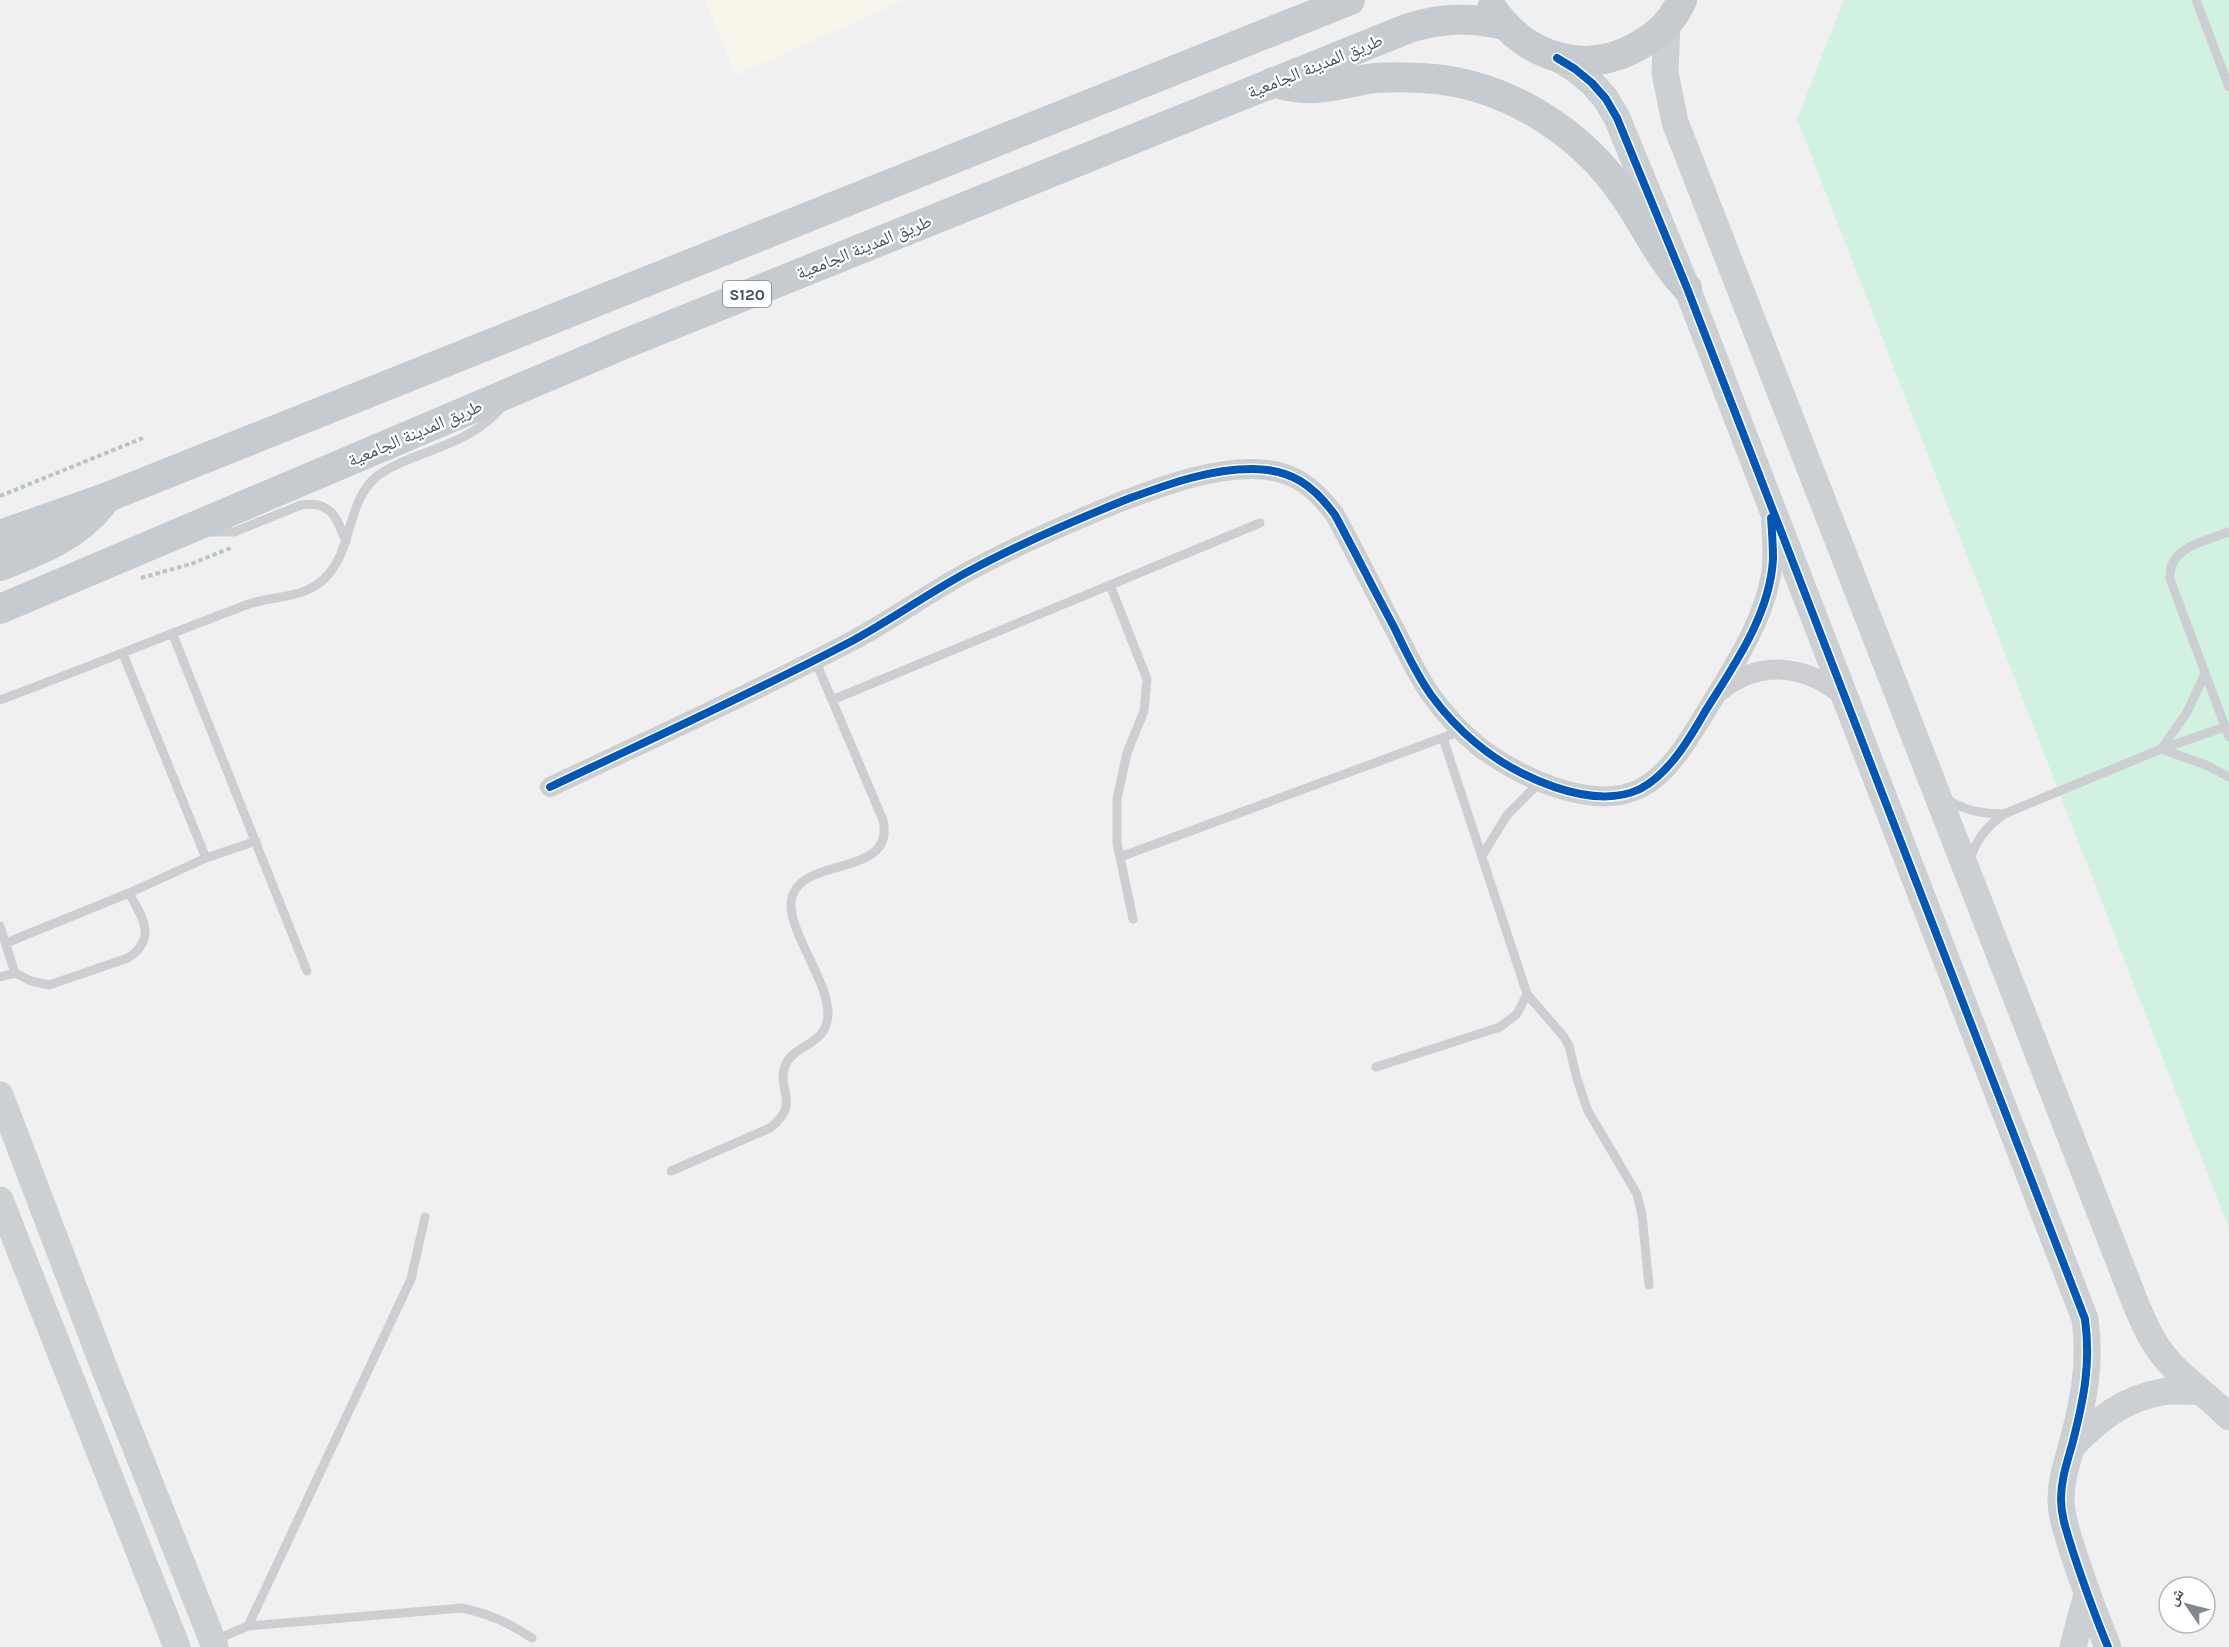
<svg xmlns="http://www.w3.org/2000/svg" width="2229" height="1647" font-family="Karla,'Noto Naskh Arabic',sans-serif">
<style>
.commercial{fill:#f8f5ea}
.grass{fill:#d2f2e1}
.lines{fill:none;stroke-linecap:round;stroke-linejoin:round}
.path{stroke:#b8c6c3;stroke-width:4;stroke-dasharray:4.5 3;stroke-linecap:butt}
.lane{stroke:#ccced1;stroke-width:9}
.street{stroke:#ccced1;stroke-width:20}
.secondary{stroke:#ccd0d3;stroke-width:27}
.primary{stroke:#c6cbcf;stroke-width:30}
.cycleway-casing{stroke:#fff;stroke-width:11}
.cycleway{stroke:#0057b8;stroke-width:8}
.labels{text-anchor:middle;stroke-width:4.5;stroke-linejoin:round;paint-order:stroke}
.shield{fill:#fff;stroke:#7d848f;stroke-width:1.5}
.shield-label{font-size:16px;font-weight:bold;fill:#45505f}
.street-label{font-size:18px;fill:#45505f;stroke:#fff}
</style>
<rect width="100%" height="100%" fill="#f1f0f0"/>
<path class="commercial" d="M705 0H905L736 75Z"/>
<path class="grass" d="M1844 0H2229V1229L1797 119Z"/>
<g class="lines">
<path class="path" d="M0 496 143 438
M141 578 191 564 233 547"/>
<path class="lane" d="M2196 0 2229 87
M207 532H234L301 505C331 500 337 518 346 542
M2229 532C2204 542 2168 546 2170 579L2229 737
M1110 585 1147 679 1144 711 1127 753 1117 799V843L1133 919
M173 635 307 971
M123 654 206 858
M2205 674 2186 714 2161 749 2206 765 2229 777
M0 700C83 669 164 636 246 605 273 595 300 600 323 580 354 552 345 504 376 477 387 468 400 463 412 458 445 445 479 435 502 407
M832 700 1260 523
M1947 799C1964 811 1983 814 2004 814
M1482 856 1507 815 1541 781
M1120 857 1461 731
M1970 861C1975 840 1987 826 2004 814L2161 749 2225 727
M0 926 15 973 31 981 49 985 128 958C158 938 142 917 129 893
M6 943 129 893 206 858 256 841
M0 977 15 973
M1527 994 1564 1037 1569 1046 1577 1079 1588 1111 1637 1194 1642 1215 1649 1285
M1376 1067 1500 1027 1517 1014 1527 994 1443 738
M671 1171 770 1128C802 1103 776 1091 785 1066 793 1045 821 1046 827 1022 836 988 783 928 792 897 804 855 896 878 883 820L815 660
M248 1626 462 1608C490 1614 509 1623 532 1638
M215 1640 248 1626 411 1279 425 1217"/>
<path class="street" d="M1719 692C1759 659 1806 664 1844 697
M550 787C651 739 753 693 852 641 893 619 931 591 973 569 1022 543 1073 521 1125 500 1166 485 1208 469 1252 469 1291 469 1313 485 1335 515 1355 552 1374 590 1394 628 1406 650 1416 674 1431 695 1444 713 1460 731 1477 745 1516 776 1593 813 1641 788 1669 774 1689 739 1705 713 1731 670 1762 625 1771 575 1774 557 1772 539 1771 521"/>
<path class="secondary" d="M1667 24 1665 73 1675 122 2135 1302C2142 1318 2148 1334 2158 1348 2177 1376 2206 1393 2229 1417
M1557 58 1575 69 1592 83 1606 99 1617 118 1687 288 2085 1319C2091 1363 2084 1398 2073 1441 2068 1460 2061 1478 2061 1499 2061 1518 2068 1535 2073 1552 2084 1585 2095 1616 2108 1647
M0 1095 107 1375 215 1647
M0 1200 177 1647
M2072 1446C2099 1419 2123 1399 2162 1392 2174 1390 2187 1392 2199 1391
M2073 1647 2087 1594"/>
<path class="primary" d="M1492 8C1525 57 1585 77 1638 46 1657 36 1673 20 1682 0
M1273 82C1309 94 1332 86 1367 79 1385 76 1404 77 1422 78 1503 82 1581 130 1626 198 1647 229 1661 261 1687 288
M0 535 108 497 1350 0
M0 566C38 551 76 537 102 504
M0 609 622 345 1409 28C1442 18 1471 17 1504 25"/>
<defs>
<path id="cycleway" d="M1557 58 1575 69 1592 83 1606 99 1617 118 1687 288 2085 1319C2091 1363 2084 1398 2073 1441 2068 1460 2061 1478 2061 1499 2061 1518 2068 1535 2073 1552 2084 1585 2095 1616 2108 1647
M550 787C651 739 753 693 852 641 893 619 931 591 973 569 1022 543 1073 521 1125 500 1166 485 1208 469 1252 469 1291 469 1313 485 1335 515 1355 552 1374 590 1394 627 1405 650 1416 674 1431 695 1444 713 1460 730 1477 744 1515 776 1592 812 1640 789 1669 774 1690 738 1706 710 1735 664 1770 614 1773 559 1773 545 1772 531 1771 518"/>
</defs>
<use href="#cycleway" class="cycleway-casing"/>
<use href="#cycleway" class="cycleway"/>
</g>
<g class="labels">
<rect class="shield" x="723" y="281" width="48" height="26" rx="4.5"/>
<g class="shield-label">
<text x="747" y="300">S120</text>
</g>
<g class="street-label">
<text transform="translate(1315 66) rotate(-22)" y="6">طريق المدينة الجامعية</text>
<text transform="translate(864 247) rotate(-22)" y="6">طريق المدينة الجامعية</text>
<text transform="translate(415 433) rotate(-23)" y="6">طريق المدينة الجامعية</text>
</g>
</g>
<g transform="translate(2187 1605) rotate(305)"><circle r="28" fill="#ffffff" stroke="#b5b9bf" stroke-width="1.5"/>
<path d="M0-4.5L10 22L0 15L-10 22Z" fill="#818892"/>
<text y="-9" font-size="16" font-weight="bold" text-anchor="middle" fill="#45505f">ش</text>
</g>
</svg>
